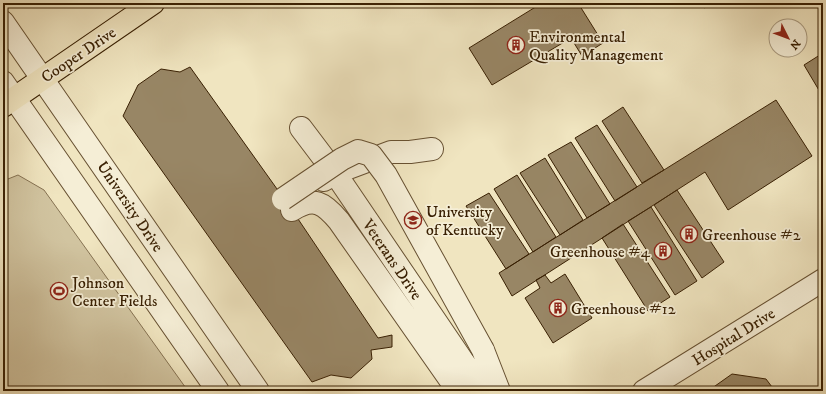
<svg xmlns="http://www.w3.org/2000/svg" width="826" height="394" font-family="'IM FELL DW Pica',serif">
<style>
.pitch{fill:#d1c4a0;stroke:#857252}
.building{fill:#988665;stroke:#392003}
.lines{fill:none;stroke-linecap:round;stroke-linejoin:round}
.minor-casing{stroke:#675132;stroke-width:24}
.major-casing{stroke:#392003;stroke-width:24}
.minor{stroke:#f5eed6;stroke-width:22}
.major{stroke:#f0e5c0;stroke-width:22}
.minor-bridge-casing{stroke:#675132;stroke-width:24;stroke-linecap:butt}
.minor-bridge{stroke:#f5eed6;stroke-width:22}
.labels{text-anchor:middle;stroke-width:3.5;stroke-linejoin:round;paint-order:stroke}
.poi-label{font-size:16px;fill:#392003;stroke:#f5eed6;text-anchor:start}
.street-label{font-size:16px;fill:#392003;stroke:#f5eed6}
</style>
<rect width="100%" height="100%" fill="#f0e5c0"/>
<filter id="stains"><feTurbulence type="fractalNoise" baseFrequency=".005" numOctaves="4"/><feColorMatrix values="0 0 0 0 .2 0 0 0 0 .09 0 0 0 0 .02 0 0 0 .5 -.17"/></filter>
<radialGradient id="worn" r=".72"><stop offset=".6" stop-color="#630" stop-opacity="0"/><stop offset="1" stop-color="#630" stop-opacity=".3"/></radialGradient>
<path class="pitch" d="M18 175 44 190 188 391H3V181Z"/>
<path class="building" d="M542 3H578L603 43 582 56 571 38 492 85 469 48Z
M701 3H711L704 8Z
M823 53V97L804 65Z
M190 67 292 210 378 338 392 335V347L371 350 372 359 351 378 331 375 312 382 123 116 138 85 161 69 180 72Z
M776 100 812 156 728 210 705 172 512 296 499 273Z
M623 107 664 170 642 183 602 121Z
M597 125 637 187 615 201 575 138Z
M571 142 610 204 587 218 548 155Z
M545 158 583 220 560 235 520 173Z
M517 175 556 237 533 252 494 189Z
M677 190 724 262 702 278 654 205Z
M489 193 529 254 506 269 466 206Z
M651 207 697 281 675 295 628 221Z
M623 224 670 297 648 311 602 238Z
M565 274 592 318 553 343 525 298 540 288 536 280 545 275 551 283Z
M732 374 766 379 775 391H708Z"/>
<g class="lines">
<defs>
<path id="minor" d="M3 22 258 391
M3 82 218 391
M301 128 335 173 483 391
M324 180 335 173 391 152H410L432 149
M292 210C314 196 324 203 339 221L458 391
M483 350 499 391
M644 391 823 280"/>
<path id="major" d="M3 106 153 3"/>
</defs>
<use href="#minor" class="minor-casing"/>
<use href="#major" class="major-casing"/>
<use href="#minor" class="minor"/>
<use href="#major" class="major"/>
<defs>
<path id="minor-bridge" d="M283 199 342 159 358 151 371 155 386 175 483 350"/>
</defs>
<use href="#minor-bridge" class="minor-bridge-casing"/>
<use href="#minor-bridge" class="minor-bridge"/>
</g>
<defs>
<symbol id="building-ring" viewBox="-11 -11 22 22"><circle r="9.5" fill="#f5eed6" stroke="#8f2418" stroke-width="1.5"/><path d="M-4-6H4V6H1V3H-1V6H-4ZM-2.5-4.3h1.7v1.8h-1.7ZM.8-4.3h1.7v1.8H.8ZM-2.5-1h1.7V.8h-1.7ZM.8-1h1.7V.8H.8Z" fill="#8f2418"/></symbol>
<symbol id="university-ring" viewBox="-11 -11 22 22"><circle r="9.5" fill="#f5eed6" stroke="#8f2418" stroke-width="1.5"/><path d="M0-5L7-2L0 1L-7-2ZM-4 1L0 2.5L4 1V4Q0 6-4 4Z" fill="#8f2418"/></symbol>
<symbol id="stadium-ring" viewBox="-11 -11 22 22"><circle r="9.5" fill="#f5eed6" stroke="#8f2418" stroke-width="1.5"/><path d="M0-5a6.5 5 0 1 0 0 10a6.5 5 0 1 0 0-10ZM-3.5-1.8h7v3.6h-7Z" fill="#8f2418"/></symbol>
</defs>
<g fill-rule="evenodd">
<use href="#building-ring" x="506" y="35" width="20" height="20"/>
<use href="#university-ring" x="403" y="210" width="20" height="20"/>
<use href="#building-ring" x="679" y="224" width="20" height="20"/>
<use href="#building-ring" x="653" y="241" width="20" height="20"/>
<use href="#stadium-ring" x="49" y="281" width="20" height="20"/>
<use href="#building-ring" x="548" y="298" width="20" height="20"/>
</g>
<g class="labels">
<g class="poi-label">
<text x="529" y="42">Environmental<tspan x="529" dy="18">Quality Management</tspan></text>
<text x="426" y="217">University<tspan x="426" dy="18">of Kentucky</tspan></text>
<text x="702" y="240">Greenhouse #2</text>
<text x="650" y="257" text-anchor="end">Greenhouse #4</text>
<text x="72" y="288">Johnson<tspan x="72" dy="18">Center Fields</tspan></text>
<text x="571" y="314">Greenhouse #12</text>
</g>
<g class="street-label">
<text transform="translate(78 54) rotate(-34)" y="6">Cooper Drive</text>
<text transform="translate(131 206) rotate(56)" y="6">University Drive</text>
<text transform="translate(393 259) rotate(56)" y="6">Veterans Drive</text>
<text transform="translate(733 336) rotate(-32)" y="6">Hospital Drive</text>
</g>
</g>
<rect width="826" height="394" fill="none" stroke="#f0e5c0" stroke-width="16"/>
<rect x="4" y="4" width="818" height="386" fill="none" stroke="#392003" stroke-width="2"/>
<rect x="8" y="8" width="810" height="378" fill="none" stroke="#392003"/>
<g transform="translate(788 38) rotate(132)"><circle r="19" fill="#f5eed6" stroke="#aa9c82"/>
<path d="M0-3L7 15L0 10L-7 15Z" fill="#8f2418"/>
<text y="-6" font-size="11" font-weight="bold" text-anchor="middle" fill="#392003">N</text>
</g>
<rect width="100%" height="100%" filter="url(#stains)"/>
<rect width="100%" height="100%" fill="url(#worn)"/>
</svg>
